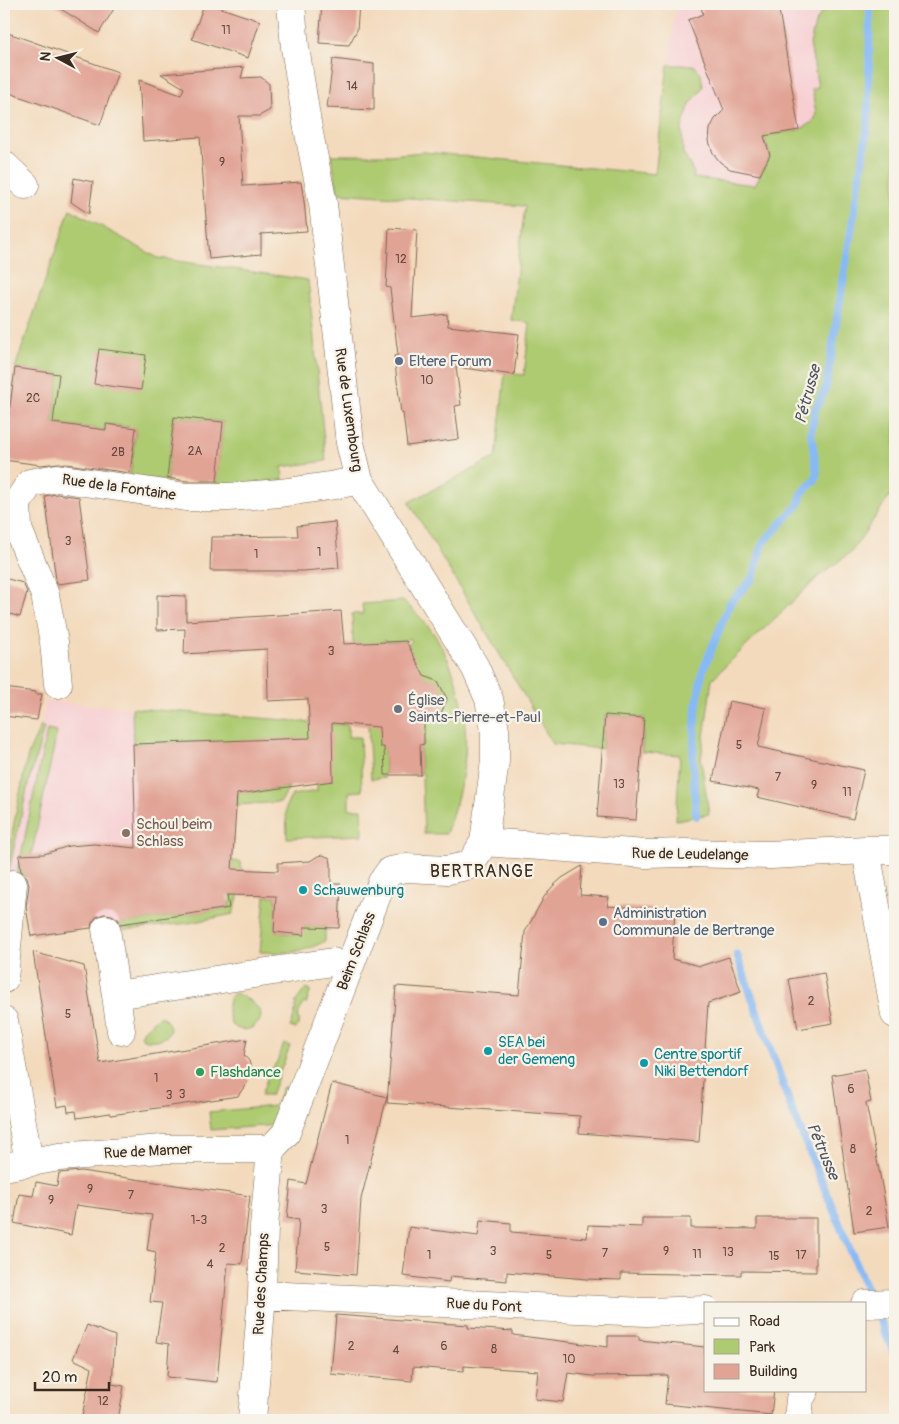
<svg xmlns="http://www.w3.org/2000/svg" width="899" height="1424" font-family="Pangolin,sans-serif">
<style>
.built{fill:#f7cfd3}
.green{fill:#aecb72;stroke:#747a48}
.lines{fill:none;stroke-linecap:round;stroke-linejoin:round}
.stream{stroke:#87b9f4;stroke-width:8}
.building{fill:#e1a394}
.minor-casing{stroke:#7b6855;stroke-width:29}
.minor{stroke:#fff;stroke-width:28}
.service-dot{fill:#5c6f8a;stroke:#f7f3e8;stroke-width:2}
.worship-dot{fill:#6b7280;stroke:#f7f3e8;stroke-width:2}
.education-dot{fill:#8d6e63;stroke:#f7f3e8;stroke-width:2}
.culture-dot{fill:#0f9aa8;stroke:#f7f3e8;stroke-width:2}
.leisure-dot{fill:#2e9e5b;stroke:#f7f3e8;stroke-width:2}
.labels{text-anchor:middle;stroke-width:4.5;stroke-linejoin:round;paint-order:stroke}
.number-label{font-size:12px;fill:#64483c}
.service-label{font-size:15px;fill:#4e5e75;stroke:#f7f3e8;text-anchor:start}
.street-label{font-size:15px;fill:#3b2a1e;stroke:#f7f3e8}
.worship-label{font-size:15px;fill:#5b616d;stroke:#f7f3e8;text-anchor:start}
.education-label{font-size:15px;fill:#785e54;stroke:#f7f3e8;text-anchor:start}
.culture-label{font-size:15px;fill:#0d838f;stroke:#f7f3e8;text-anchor:start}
.leisure-label{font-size:15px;fill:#27864d;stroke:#f7f3e8;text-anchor:start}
.water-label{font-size:16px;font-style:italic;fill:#52555e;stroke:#f7f3e8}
.quarter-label{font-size:18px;letter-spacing:1px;fill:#3b2a1e;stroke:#f7f3e8}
</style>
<rect width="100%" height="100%" fill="#f7f3e8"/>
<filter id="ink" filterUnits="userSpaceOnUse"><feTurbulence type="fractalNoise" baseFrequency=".02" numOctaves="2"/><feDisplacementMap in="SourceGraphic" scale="10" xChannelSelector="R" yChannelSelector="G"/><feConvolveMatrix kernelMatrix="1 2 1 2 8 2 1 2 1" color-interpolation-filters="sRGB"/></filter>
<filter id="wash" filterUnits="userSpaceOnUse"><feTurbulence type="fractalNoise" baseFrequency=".0096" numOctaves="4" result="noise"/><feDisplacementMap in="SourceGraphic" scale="20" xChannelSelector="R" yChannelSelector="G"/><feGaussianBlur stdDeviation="1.12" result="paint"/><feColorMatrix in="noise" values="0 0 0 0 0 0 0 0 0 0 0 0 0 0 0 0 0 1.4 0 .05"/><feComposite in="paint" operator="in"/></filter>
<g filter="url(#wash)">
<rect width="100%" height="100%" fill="#f3dabc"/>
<path class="built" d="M676 4H826L815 24 810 44 819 87 812 89 816 114 814 121 799 130 764 136 770 155 755 185 655 174Z
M46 701 68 703 348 725 238 794 229 908 31 936 25 895 28 879 8 875 29 780 37 754 44 727 41 726Z"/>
<path class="green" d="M826 4H895V488L852 551 818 577 712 679 701 759 709 814 676 820 680 755 642 752 644 718 605 715 602 749 553 744 409 502 496 457 505 373 524 375 530 323 511 320 525 206 338 193 331 155H390L423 152 655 174 668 65H694L701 74 703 86 699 93 690 104 682 127 683 153 694 173 693 178 755 185 770 155 764 136 799 130 814 121 816 114 812 89 818 87 810 44 815 24Z
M70 209 158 258 308 280 326 461 282 467 283 480 216 486 223 422 174 417 167 481 130 477 136 428 107 424 106 430 53 423 59 374 15 368Z
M404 601C416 613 430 626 439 642 463 684 472 734 461 782 458 799 451 817 446 834H424L422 778 424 776 421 772 420 745 424 744V742L417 682 407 646 412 641 410 638 407 641 387 642 385 639 383 643 353 644 352 614H363L362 604Z
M132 708 348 725V737H360L362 791 349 792V809H362L363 835 287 838 286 806 292 795 317 791V783L332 738 133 744Z
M383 719 385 774 382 777 385 778 371 779 368 725Z
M41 726 44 727 37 754 29 780 8 875V864L13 828 26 763 29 752Z
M47 730 57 732 27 877 17 875Z
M289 787 281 802 237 805V794Z
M232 861 241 862 243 880 233 914 189 923 124 930 117 924 229 908Z
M265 896H276L275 932 303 935 304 927H325V941C301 954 286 953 260 952Z
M306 988 311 990 306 1004 303 1003 297 1018 300 1020 296 1029 290 1027 295 1014H294L296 1009 295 1008 296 1003H295Z
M235 993C243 996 261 1006 261 1016 260 1026 247 1032 239 1029 236 1028 234 1027 232 1025 228 1015 224 1000 235 993Z
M158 1017H163C181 1034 160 1044 143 1039L141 1036 143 1031Z
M284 1044 290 1046 271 1095H261L271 1068 273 1069 275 1064H276Z
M283 1087 290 1089 276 1125 211 1130 209 1112 275 1106Z"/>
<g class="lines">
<path class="stream" d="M696 816 693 759 696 710 702 673 730 603 753 578 763 543 799 504 802 493 815 480 817 473 811 433 815 410 826 388 868 125 870 4
M737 955 792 1110 870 1298
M875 1309 895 1355"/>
</g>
<g id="blocks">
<path class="building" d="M53 4H117L99 33Z
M204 4H209L260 21 248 58 192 39Z
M322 4H359L357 30 349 45 319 43Z
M700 4H778L799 130 764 136 770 155 760 175 730 169 720 162 713 153 709 141 710 129 715 119 724 110 688 20 703 14Z
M8 33 118 72 100 125 4 91V44Z
M333 59 374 64V110L327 108Z
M244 67 241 78 261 77 269 84 270 110 259 116H239L243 186 301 182 304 201 307 231 261 234V254L209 259 200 137 143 141 139 80 181 95 184 88 161 74Z
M74 178 93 182 89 214 71 202Z
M389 228 417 230 412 318 447 314 448 326 519 334 514 375 456 367 461 405 455 406 459 439 407 446 403 413H401L394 356 398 355 390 288 386 287Z
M99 349 146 355 141 390 94 384Z
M15 368 59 374 53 423 106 430V424L136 428 130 473 59 463 41 465 4 460V451Z
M174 417 223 422 217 481H187L167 478Z
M57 494 79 497 90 580 57 584 56 580 45 496Z
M335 522 339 568 303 571H210L211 537 298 536 297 526Z
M4 578 23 583 27 592 20 617 4 612Z
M157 595 186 596V621L341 611 344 644 406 641 424 676 438 681 447 699 440 716 424 725V744L420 745 421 775H385L384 747H380L379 727 332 723 333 781 237 794 232 869 278 871V863L310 861 318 856 323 855 330 858 331 864V884H341L339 928 304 927V935L274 932 276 896 227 895 229 908 120 924 118 919 112 915 104 914 96 917 92 923 91 928 31 936 26 907 29 885 27 877 21 871 19 855 44 854 69 846 94 844 136 848 133 744 310 738 308 699 268 701 267 649 184 654 185 629 157 630Z
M4 688 36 692V694H42L37 720 4 716Z
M729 701 766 708 758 747 864 770 853 819 757 797 759 790 713 781Z
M605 715 644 718 636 820 597 817Z
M582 866 580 895 609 897 607 906 675 910 672 959 700 966 729 957 741 992 708 1003 699 1142 579 1133 580 1116 387 1103 396 986 519 995 525 932 544 897 553 886 562 878Z
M33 952 84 966 100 1063 247 1039 244 1055 249 1061 252 1071 248 1081 238 1096 111 1115 110 1113 77 1118 76 1111 68 1112 67 1105 57 1107Z
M824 973 833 1023 798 1029 789 979Z
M865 1069 871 1102 866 1103 883 1191 889 1227 854 1232 832 1075Z
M332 1083 387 1097 361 1199 356 1275 295 1270 299 1220 287 1218 291 1181 306 1184Z
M81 1171 250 1196 242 1264 228 1263 217 1382 167 1377 169 1344 156 1342 162 1303 150 1302 156 1252 147 1250 152 1215 76 1205 71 1235 14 1223 19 1194 33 1196 36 1182 57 1186 59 1173Z
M642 1218H691V1228L757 1229V1218H816V1272L741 1271V1275L621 1273V1280L586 1279 507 1272V1281L450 1276 449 1282 403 1276 409 1227 478 1236 480 1220 511 1223V1232L587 1238 588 1225 642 1227Z
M336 1315 468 1325V1328L513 1331V1335L608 1347V1336H639V1340L705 1347V1390H774L771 1415 665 1404 668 1375 593 1376 568 1373 563 1402 535 1399 538 1371 464 1366V1371L413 1367 412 1381 331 1374Z
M87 1325 115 1336 112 1384 124 1386 118 1420H104L82 1416 92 1368 73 1359Z"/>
</g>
</g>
<g filter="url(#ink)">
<use href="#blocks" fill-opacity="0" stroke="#7b6855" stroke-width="1"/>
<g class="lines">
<defs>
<path id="minor" d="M4 165 25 185
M58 684 54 642 45 595 18 529 17 503 30 483 57 478 186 497H228L280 493 336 485 359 480
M484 842 646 854 684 853 771 855 866 850H895
M866 850 895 1014
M106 929 116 995 333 962
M4 979 13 884
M116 995 121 1031
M4 1021 29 1162
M4 1167 59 1157 162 1149H271L286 1133 382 882 390 871 406 868 448 870 470 865 484 842 495 761V730L489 699 475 667 359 480 350 443 323 204 307 123 295 47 291 4
M262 1295 646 1312 705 1310
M865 1304 895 1303
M252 1420 262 1295 264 1227 271 1149
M798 1420 800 1399 805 1390"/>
</defs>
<use href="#minor" class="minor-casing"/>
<use href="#minor" class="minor"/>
</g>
</g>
<g class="service-dot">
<circle cx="399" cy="361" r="5"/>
<circle cx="603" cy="922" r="5"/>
</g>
<circle class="worship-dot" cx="398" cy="709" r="5"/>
<circle class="education-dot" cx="126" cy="833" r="5"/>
<g class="culture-dot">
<circle cx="303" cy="890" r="5"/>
<circle cx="488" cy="1051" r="5"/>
<circle cx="644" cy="1063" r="5"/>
</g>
<circle class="leisure-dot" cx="200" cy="1072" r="5"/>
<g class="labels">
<g class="number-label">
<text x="226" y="34">11</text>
<text x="352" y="90">14</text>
<text x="222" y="166">9</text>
<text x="401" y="263">12</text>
<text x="427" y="384">10</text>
<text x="33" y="402">2C</text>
<text x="195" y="455">2A</text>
<text x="118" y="456">2B</text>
<text x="68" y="545">3</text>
<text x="319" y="556">1</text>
<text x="256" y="558">1</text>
<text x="331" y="655">3</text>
<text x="739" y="749">5</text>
<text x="778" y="781">7</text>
<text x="619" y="788">13</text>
<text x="814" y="789">9</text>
<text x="847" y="796">11</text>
<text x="811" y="1005">2</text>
<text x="68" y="1018">5</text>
<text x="156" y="1082">1</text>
<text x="851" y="1093">6</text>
<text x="182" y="1098">3</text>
<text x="169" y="1099">3</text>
<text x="347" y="1144">1</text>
<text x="853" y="1153">8</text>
<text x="90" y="1193">9</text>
<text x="131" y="1199">7</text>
<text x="51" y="1204">9</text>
<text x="324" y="1213">3</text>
<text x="869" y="1215">2</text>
<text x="199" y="1224">1-3</text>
<text x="327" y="1251">5</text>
<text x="222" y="1252">2</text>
<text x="493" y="1255">3</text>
<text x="666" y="1255">9</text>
<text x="728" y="1256">13</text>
<text x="605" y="1257">7</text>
<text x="697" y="1258">11</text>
<text x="429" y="1259">1</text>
<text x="549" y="1259">5</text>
<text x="801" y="1259">17</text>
<text x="774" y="1260">15</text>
<text x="210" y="1268">4</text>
<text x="351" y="1350">2</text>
<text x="444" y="1350">6</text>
<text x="494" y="1353">8</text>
<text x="396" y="1354">4</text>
<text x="569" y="1363">10</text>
<text x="103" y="1405">12</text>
</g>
<g class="service-label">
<text x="409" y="366">Eltere Forum</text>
<text x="613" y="918">Administration<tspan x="613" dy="17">Communale de Bertrange</tspan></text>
</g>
<g class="street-label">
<text transform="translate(349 410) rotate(82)" y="5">Rue de Luxembourg</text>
<text transform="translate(119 487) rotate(8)" y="5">Rue de la Fontaine</text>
<text transform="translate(690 854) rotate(1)" y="5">Rue de Leudelange</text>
<text transform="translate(356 951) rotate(-69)" y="5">Beim Schlass</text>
<text transform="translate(148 1151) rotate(-3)" y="5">Rue de Mamer</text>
<text transform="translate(261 1284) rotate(-87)" y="5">Rue des Champs</text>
<text transform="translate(484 1305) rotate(3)" y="5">Rue du Pont</text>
</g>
<g class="worship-label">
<text x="408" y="705">Église<tspan x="408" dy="17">Saints-Pierre-et-Paul</tspan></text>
</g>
<g class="education-label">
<text x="136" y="829">Schoul beim<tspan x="136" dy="17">Schlass</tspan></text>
</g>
<g class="culture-label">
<text x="313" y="895">Schauwenburg</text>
<text x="498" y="1047">SEA bei<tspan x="498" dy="17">der Gemeng</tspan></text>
<text x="654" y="1059">Centre sportif<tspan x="654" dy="17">Niki Bettendorf</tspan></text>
</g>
<g class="leisure-label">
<text x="210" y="1077">Flashdance</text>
</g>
<g class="water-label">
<text transform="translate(807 394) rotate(-75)" y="6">Pétrusse</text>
<text transform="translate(824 1151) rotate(67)" y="6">Pétrusse</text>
</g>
<g class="quarter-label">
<text x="482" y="877">BERTRANGE</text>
</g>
</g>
<rect width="899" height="1424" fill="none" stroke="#f7f3e8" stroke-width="20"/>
<rect x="704" y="1302" width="162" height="90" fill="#f7f3e8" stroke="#aca397"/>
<rect x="714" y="1318" width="25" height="8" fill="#ffffff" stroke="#aca397"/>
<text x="749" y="1326" font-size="15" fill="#3b2a1e">Road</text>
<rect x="714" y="1339" width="25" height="15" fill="#aecb72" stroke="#aca397"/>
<text x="749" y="1352" font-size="15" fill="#3b2a1e">Park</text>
<rect x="714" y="1364" width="25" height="15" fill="#e1a394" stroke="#aca397"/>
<text x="749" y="1376" font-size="15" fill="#3b2a1e">Building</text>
<g transform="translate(58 58) rotate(277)" stroke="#f7f3e8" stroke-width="4" paint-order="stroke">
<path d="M0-4L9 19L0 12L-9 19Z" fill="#3b2a1e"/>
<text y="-8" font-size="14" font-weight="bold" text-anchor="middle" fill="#3b2a1e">N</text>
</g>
<path d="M35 1382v8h74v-8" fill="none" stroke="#3b2a1e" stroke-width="2.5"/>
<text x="42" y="1382" font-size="15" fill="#3b2a1e" stroke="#f7f3e8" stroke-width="4" paint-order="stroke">20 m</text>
</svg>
